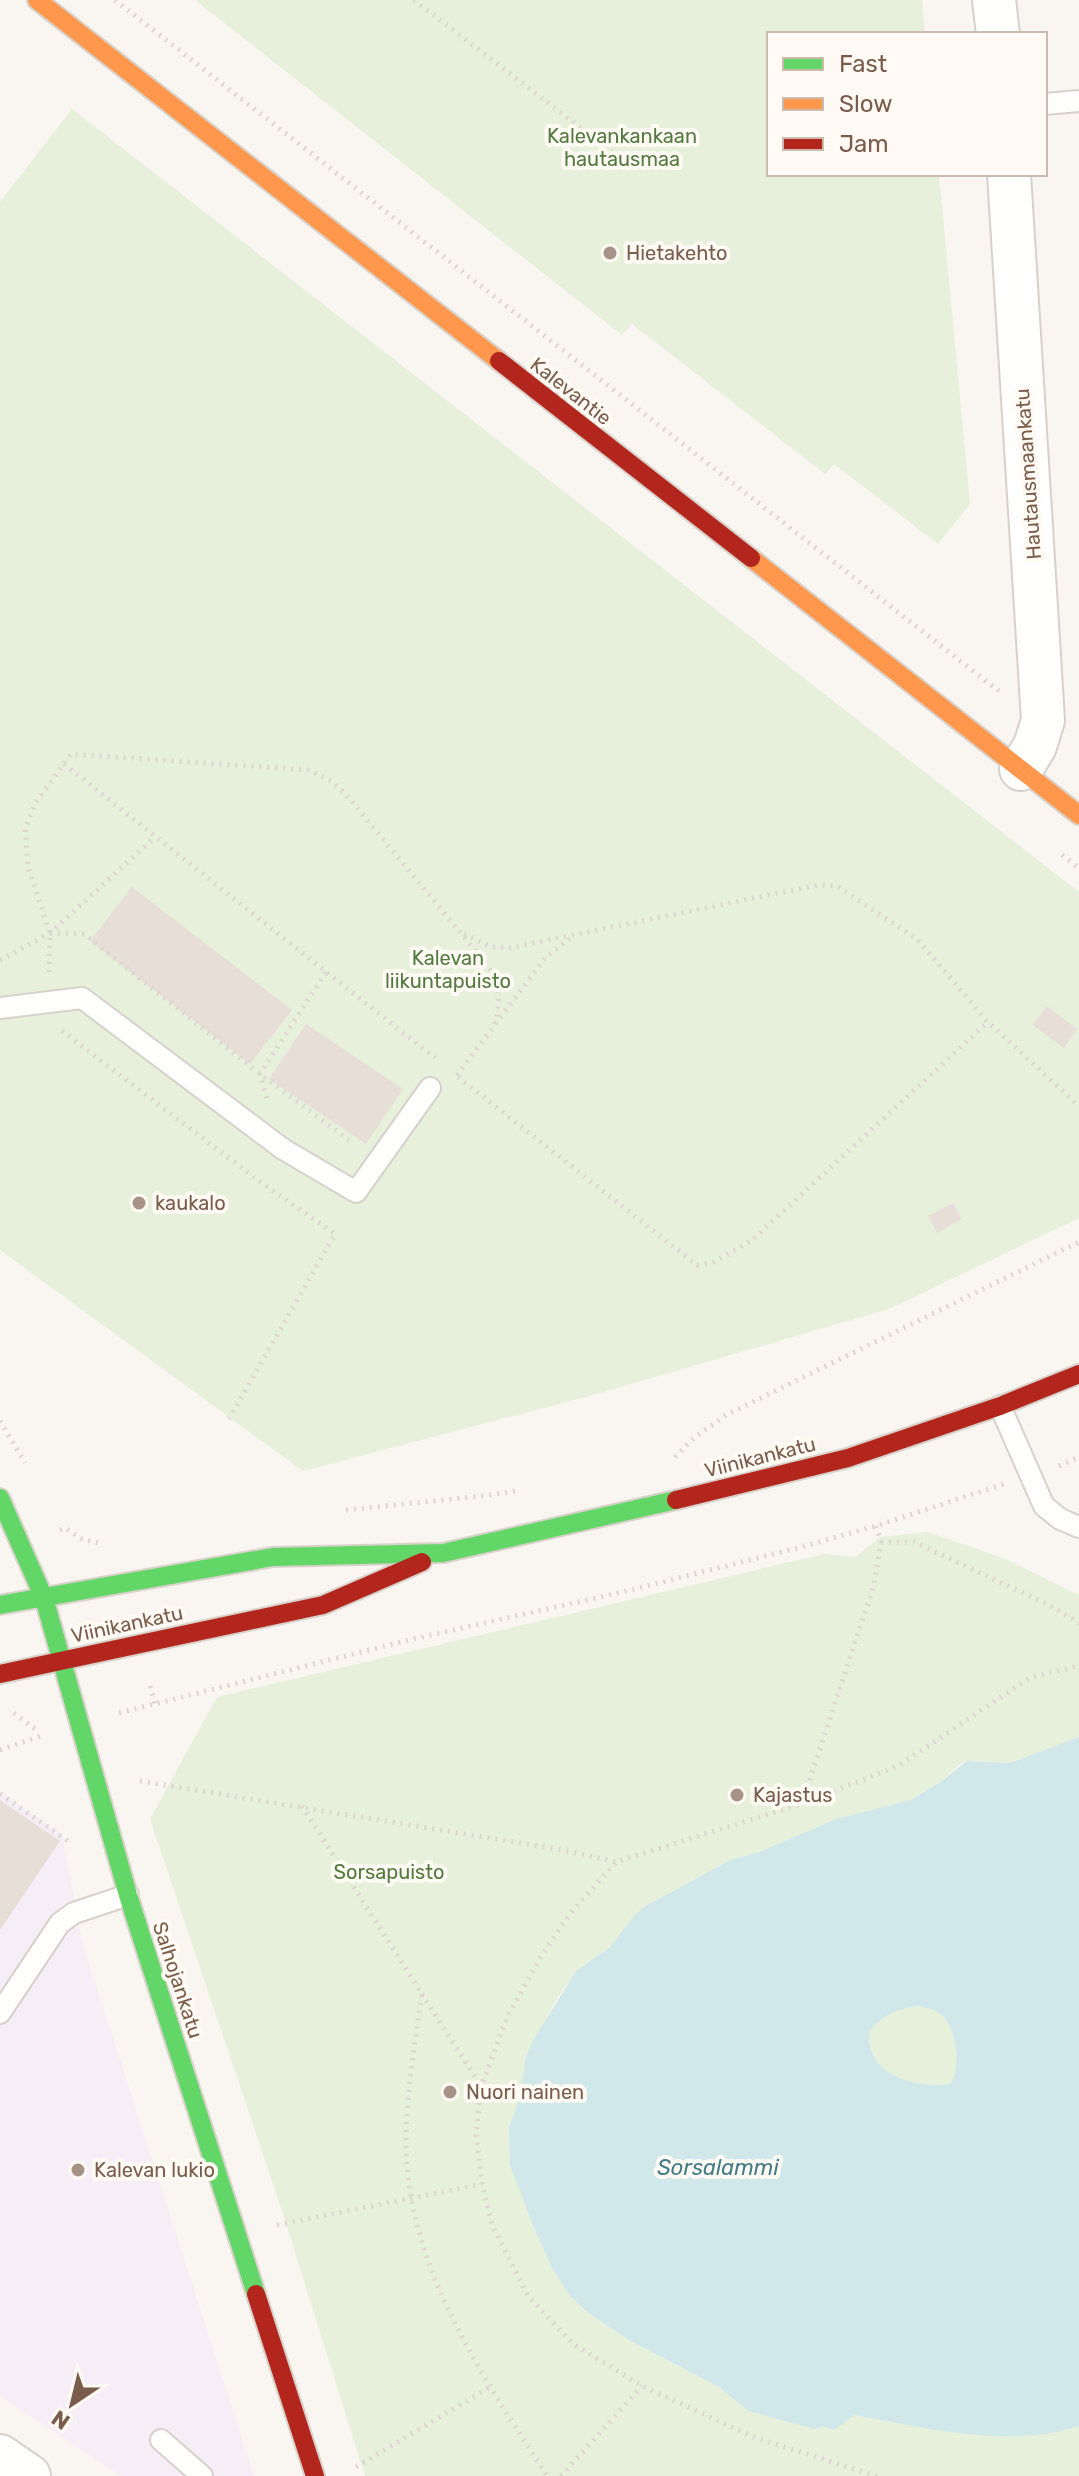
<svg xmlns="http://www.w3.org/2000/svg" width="1079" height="2476" font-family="Rubik,sans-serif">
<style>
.education{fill:#f6eef6}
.green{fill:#e7f0db}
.water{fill:#d0e8ea;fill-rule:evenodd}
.building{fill:#e6ded7}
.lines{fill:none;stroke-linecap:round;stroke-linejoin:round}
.lane-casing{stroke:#d7d1cb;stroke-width:24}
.street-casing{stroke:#d7d1cb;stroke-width:46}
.fast-casing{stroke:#d9d2cb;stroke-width:22}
.slow-casing{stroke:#d9d2cb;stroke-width:22}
.jam-casing{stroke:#d9d2cb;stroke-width:22}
.path{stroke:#dcd5d0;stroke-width:5;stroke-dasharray:2 6;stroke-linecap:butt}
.lane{stroke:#fefefd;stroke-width:20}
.street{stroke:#fefefd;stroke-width:42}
.fast{stroke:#63d668;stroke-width:18}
.slow{stroke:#ff974d;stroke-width:18}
.jam{stroke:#b3261e;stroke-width:18}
.poi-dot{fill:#a69286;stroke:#fffaf3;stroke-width:3}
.labels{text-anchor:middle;stroke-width:8;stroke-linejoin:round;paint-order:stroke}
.park-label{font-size:20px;fill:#537a41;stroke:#fffaf3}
.poi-label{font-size:20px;fill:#7a5c4d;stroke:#fffaf3;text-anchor:start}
.street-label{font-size:20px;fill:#7a5c4d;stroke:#fffaf3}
.water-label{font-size:22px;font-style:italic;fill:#437c86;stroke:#fffaf3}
</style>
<rect width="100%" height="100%" fill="#f9f5f0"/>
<path class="education" d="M0 1792 62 1834 83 1945 254 2476H121L0 2396Z"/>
<path class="green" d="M195 0H922L925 34H769V174H939L970 504 938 544 834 464 825 474 632 324 622 335Z
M72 109 1079 892V1218L889 1309 586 1397 303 1471 0 1250V202Z
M928 1532 1008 1560 1079 1595V1737L1010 1763 974 1761 961 1763 939 1783 910 1800 836 1819 759 1852 730 1860 673 1891 633 1917 610 1947 576 1971 556 2000 526 2056 520 2097 509 2127 534 2228 552 2268 570 2296 587 2312 629 2340 719 2387 748 2411 814 2429 824 2427 834 2430 855 2415C916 2427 1021 2446 1079 2426V2476H365L284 2217 150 1819 217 1697 824 1554 856 1557 880 1537Z
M919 2006C927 2008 936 2010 943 2016 957 2030 961 2069 950 2084 916 2088 866 2076 869 2032 883 2015 896 2009 919 2006Z"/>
<path class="water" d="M1079 1737V2426C1012 2449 923 2428 855 2415L834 2430 824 2427 814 2429 748 2411 719 2387 629 2340 587 2312 570 2296 552 2268 534 2228 510 2165 509 2127 520 2097 526 2056 535 2037 576 1971 610 1947 633 1917 644 1907 730 1860 759 1852 836 1819 910 1800 939 1783 967 1761 1010 1763ZM919 2006C927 2008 937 2010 943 2016 957 2030 961 2069 950 2084 916 2088 866 2076 869 2032 883 2015 896 2009 919 2006Z"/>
<path class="building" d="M132 887 292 1010 250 1064 90 941Z
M1047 1006 1077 1029 1064 1048 1033 1025Z
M306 1024 403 1089 366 1144 269 1079Z
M953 1203 962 1219 937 1233 928 1216Z
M0 1800 60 1841 0 1930Z"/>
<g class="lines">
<defs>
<path id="lane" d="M1045 104 1079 101
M0 1008 82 998 283 1149 356 1192 430 1088
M1000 1406 1044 1506 1060 1519 1079 1527
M0 2013 60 1923 74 1913 128 1895
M161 2440 202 2476"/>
<path id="street" d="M994 0 998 34
M1009 174 1043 720 1035 746 1021 769
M0 2456 29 2476"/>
<path id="fast" d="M0 1498 44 1598 128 1895 256 2294
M0 1605 273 1557 443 1553 676 1500"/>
<path id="slow" d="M37 0 499 361
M751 558 1079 815"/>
<path id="jam" d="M499 361 751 558
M676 1500 848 1458 1000 1406 1079 1374
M0 1674 323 1605 422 1562
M256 2294 315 2476"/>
</defs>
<use href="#lane" class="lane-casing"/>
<use href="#street" class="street-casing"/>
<use href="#fast" class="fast-casing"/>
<use href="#slow" class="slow-casing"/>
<use href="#jam" class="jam-casing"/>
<path class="path" d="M115 0 1000 692
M414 0 621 159
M64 764 435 1058
M1062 855 1079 868
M50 933 84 934 260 1074 353 1143
M464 934 491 947 509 948 818 885 837 886 917 939 988 1022 1079 1106
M0 960 50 933 155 837
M49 972 50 933 28 867 25 829 36 802 71 754 309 770 329 780 344 792 488 966C501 989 500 999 495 1024
M62 1031 259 1181 335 1234 229 1419
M457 1075 546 957 573 936
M458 1077 697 1265 712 1263 751 1241 988 1022
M267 1098 260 1074 326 972
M0 1421 25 1463
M675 1457 695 1437 726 1415 1079 1242
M1059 1466 1079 1457
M346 1510 482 1496 515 1491
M60 1530 65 1528 82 1539 99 1543
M881 1542H914L1049 1605 1079 1623
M150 1686 155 1704
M14 1713 35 1729
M119 1713 409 1640 627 1591 801 1547 876 1526 1004 1484
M0 1750 41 1736
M140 1781 563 1850 616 1862
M0 1794 68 1841
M802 1803 874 1585 881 1542 876 1526
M302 1806 422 1994C415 2042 407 2090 406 2139 406 2267 481 2373 547 2476
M422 1994 481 2086
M277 2225 482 2184
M356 2467 490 2387
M561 2476 642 2386
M877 2476 756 2438 642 2386 573 2344 528 2296 492 2225 482 2184 476 2135 481 2087 508 2015 542 1955 569 1915 616 1862 801 1804 898 1766 1031 1677 1079 1666"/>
<use href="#lane" class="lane"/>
<use href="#street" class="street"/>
<use href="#fast" class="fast"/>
<use href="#slow" class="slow"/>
<use href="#jam" class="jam"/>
</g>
<g class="poi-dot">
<circle cx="610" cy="253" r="8"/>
<circle cx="139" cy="1203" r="8"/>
<circle cx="737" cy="1795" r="8"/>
<circle cx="450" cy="2092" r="8"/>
<circle cx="78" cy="2170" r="8"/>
</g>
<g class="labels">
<g class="park-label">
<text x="622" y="143">Kalevankankaan<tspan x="622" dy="23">hautausmaa</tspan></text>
<text x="448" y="965">Kalevan<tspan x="448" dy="23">liikuntapuisto</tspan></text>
<text x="389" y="1879">Sorsapuisto</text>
</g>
<g class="poi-label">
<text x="626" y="260">Hietakehto</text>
<text x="155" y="1210">kaukalo</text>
<text x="753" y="1802">Kajastus</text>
<text x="466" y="2099">Nuori nainen</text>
<text x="94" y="2177">Kalevan lukio</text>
</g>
<g class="street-label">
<text transform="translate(571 391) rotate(38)" y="7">Kalevantie</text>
<text transform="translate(1028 474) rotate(-94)" y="7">Hautausmaankatu</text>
<text transform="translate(760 1457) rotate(-14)" y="7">Viinikankatu</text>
<text transform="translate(127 1624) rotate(-12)" y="7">Viinikankatu</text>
<text transform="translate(178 1980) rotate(72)" y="7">Salhojankatu</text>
</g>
<g class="water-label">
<text x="718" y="2175">Sorsalammi</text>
</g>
</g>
<rect x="767" y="32" width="280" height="144" fill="#fffaf3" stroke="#cabbb1" stroke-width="2"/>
<rect x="783" y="58" width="40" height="12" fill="#63d668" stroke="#cabbb1" stroke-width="2"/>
<text x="839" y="72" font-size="24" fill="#7a5c4d">Fast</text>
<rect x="783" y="98" width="40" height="12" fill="#ff974d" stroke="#cabbb1" stroke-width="2"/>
<text x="839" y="112" font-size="24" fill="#7a5c4d">Slow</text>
<rect x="783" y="138" width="40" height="12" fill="#b3261e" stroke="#cabbb1" stroke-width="2"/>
<text x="839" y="152" font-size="24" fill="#7a5c4d">Jam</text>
<g transform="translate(72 2404) rotate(215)" stroke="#fffaf3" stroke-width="6" paint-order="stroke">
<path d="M0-6L14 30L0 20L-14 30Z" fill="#7a5c4d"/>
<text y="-12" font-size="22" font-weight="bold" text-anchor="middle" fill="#7a5c4d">N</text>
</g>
</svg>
